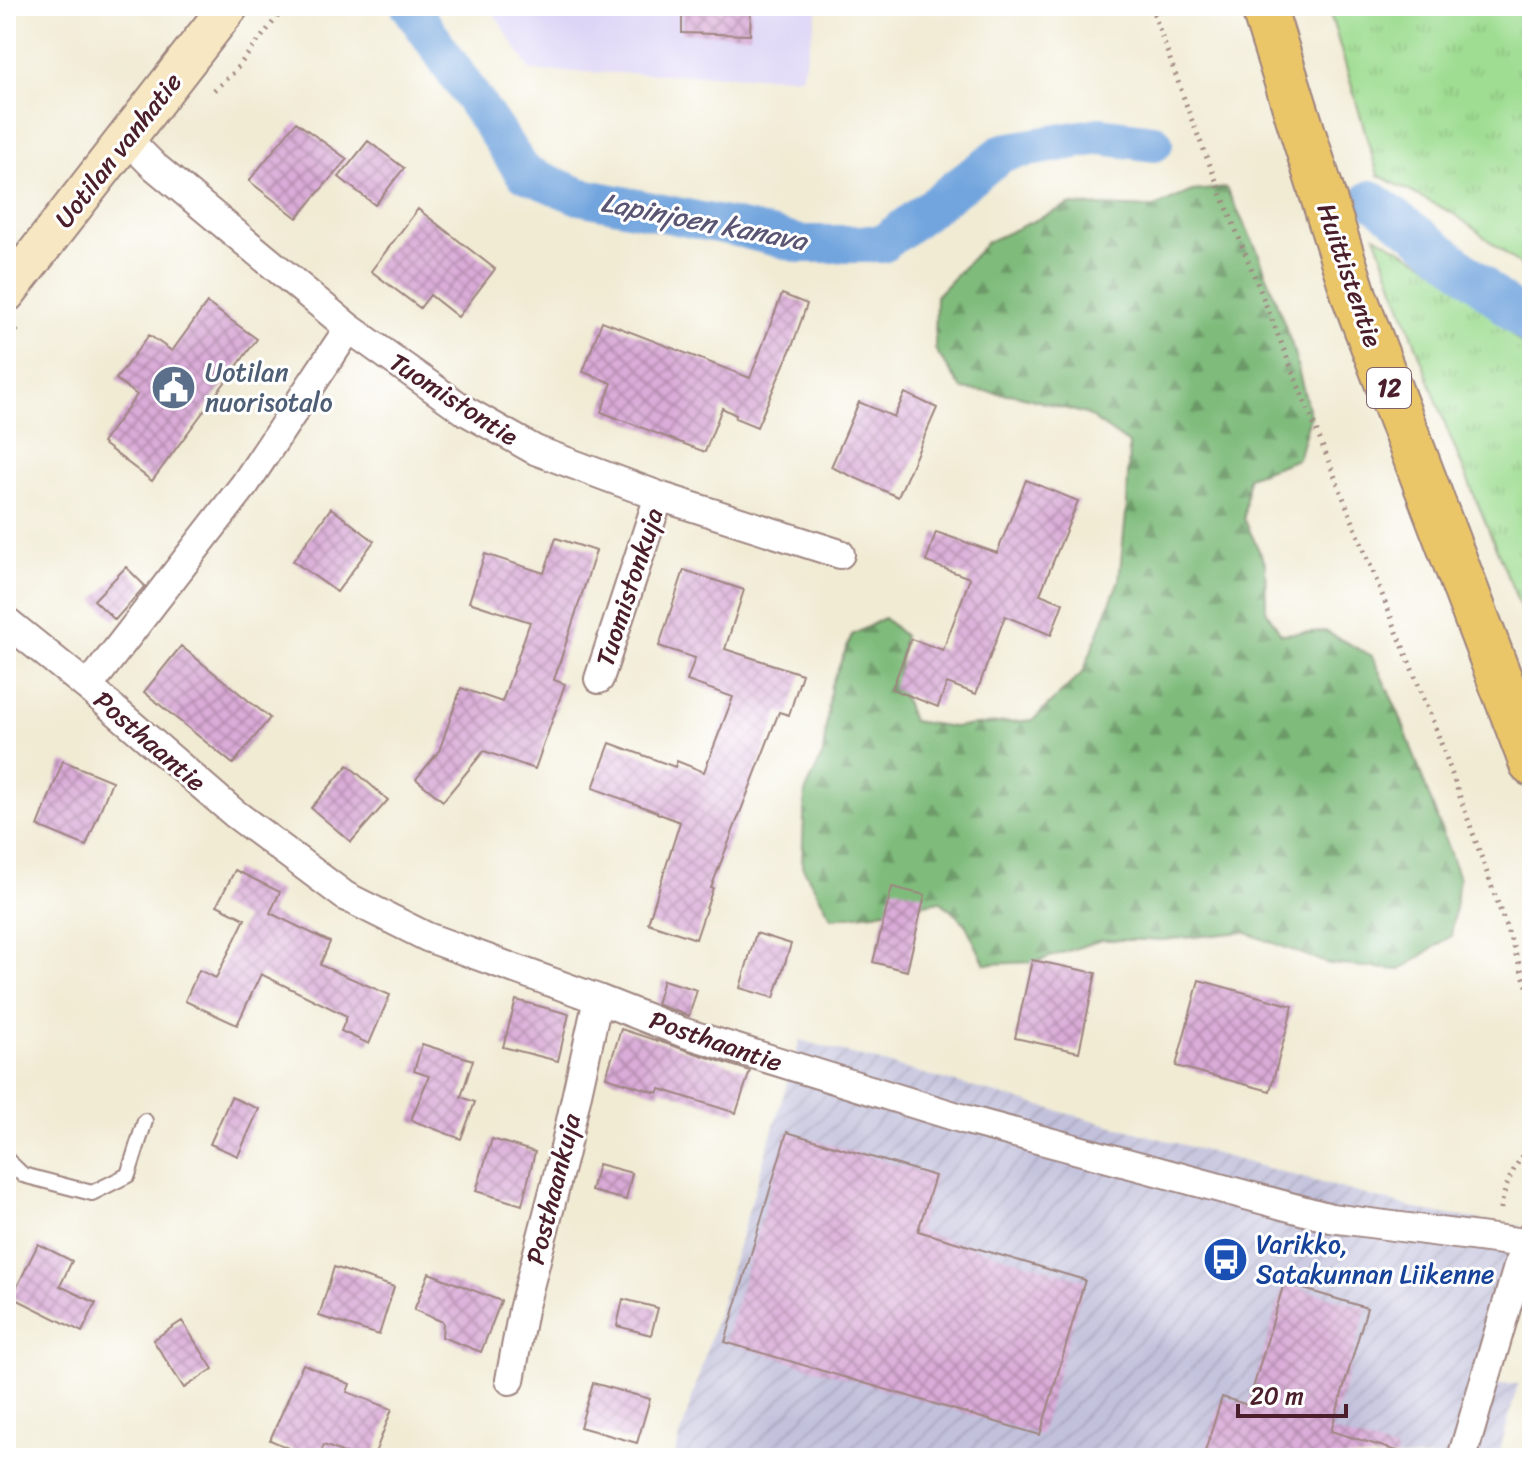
<svg xmlns="http://www.w3.org/2000/svg" width="1538" height="1464" font-family="Sriracha,sans-serif">
<style>
.built{fill:#ddd5f6}
.industrial{fill:url(#industrial-furrows)}
.grass{fill:url(#grass-tufts);stroke:#747e5e;stroke-width:2}
.forest{fill:url(#forest-firs);stroke:#646e54;stroke-width:2}
.lines{fill:none;stroke-linecap:round;stroke-linejoin:round}
.canal{stroke:#72a5de;stroke-width:38}
.building{fill:url(#building-cross-hatch)}
.lane-casing{stroke:#9e8580;stroke-width:18}
.street-casing{stroke:#9e8580;stroke-width:32}
.secondary-casing{stroke:#9e8580;stroke-width:42}
.highway-casing{stroke:#9e8580;stroke-width:48}
.path{stroke:#9e8580;stroke-width:5;stroke-dasharray:2 6;stroke-linecap:butt}
.lane{stroke:#fff;stroke-width:14}
.street{stroke:#fff;stroke-width:28}
.secondary{stroke:#f7e8c3;stroke-width:38}
.highway{stroke:#ebc669;stroke-width:44}
.labels{text-anchor:middle;stroke-width:6;stroke-linejoin:round;paint-order:stroke}
.shield{fill:#fff;stroke:#80626b;stroke-width:2}
.shield-label{font-size:24px;font-weight:bold;fill:#4a1f2b}
.street-label{font-size:26px;fill:#4a1f2b;stroke:#fff}
.service-label{font-size:26px;fill:#4e5e75;stroke:#fff;text-anchor:start}
.transit-label{font-size:26px;fill:#164399;stroke:#fff;text-anchor:start}
.water-label{font-size:28px;font-style:italic;fill:#5a5573;stroke:#fff}
</style>
<defs>
<pattern id="industrial-furrows" width="10" height="10" patternUnits="userSpaceOnUse" patternTransform="scale(2)"><rect width="10" height="10" fill="#c2c1dc"/><path d="M-1 1l2-2M0 10L10 0M9 11l2-2" fill="none" stroke="#a8a5bd"/></pattern>
<pattern id="grass-tufts" width="24" height="20" patternUnits="userSpaceOnUse" patternTransform="scale(2)"><rect width="24" height="20" fill="#9fdd92"/><path d="M3 7l-1-3M5 7V3M7 7l1-3M15 17l-1-3M17 17v-4M19 17l1-3" fill="none" stroke="#8abd7e"/></pattern>
<pattern id="forest-firs" width="22" height="20" patternUnits="userSpaceOnUse" patternTransform="scale(2)"><rect width="22" height="20" fill="#7fbc7c"/><path d="M5 1l3.5 6h-7zM16 11l3.5 6h-7z" fill="#6a9866"/></pattern>
<pattern id="building-cross-hatch" width="8" height="8" patternUnits="userSpaceOnUse" patternTransform="scale(2)"><rect width="8" height="8" fill="#daacd8"/><path d="M0 0l8 8M0 8l8-8" fill="none" stroke="#b38baf"/></pattern>
</defs>
<rect width="100%" height="100%" fill="#fff"/>
<filter id="ink" filterUnits="userSpaceOnUse"><feTurbulence type="fractalNoise" baseFrequency=".0125" numOctaves="2"/><feDisplacementMap in="SourceGraphic" scale="16" xChannelSelector="R" yChannelSelector="G"/><feConvolveMatrix kernelMatrix="1 2 1 2 8 2 1 2 1" color-interpolation-filters="sRGB"/></filter>
<filter id="wash" filterUnits="userSpaceOnUse"><feTurbulence type="fractalNoise" baseFrequency=".006" numOctaves="4" result="noise"/><feDisplacementMap in="SourceGraphic" scale="32" xChannelSelector="R" yChannelSelector="G"/><feGaussianBlur stdDeviation="1.8" result="paint"/><feColorMatrix in="noise" values="0 0 0 0 0 0 0 0 0 0 0 0 0 0 0 0 0 1.4 0 .05"/><feComposite in="paint" operator="in"/></filter>
<g filter="url(#wash)">
<rect width="100%" height="100%" fill="#f1ebd4"/>
<path class="built" d="M489 6H819L801 77 531 71Z"/>
<path class="industrial" d="M800 1040 1428 1212 1522 1226 1482 1385 1518 1384 1498 1458H674Z"/>
<path class="grass" d="M1328 6H1532V274L1456 215 1378 175Z
M1375 235 1432 267 1476 299 1532 355V635L1449 434Z"/>
<path class="forest" d="M1226 188 1258 252 1292 345 1310 416 1298 459 1248 477 1244 519 1265 563 1266 610 1281 634 1325 631 1372 656 1399 714 1459 878 1451 936 1400 970 1329 964 1244 932 1163 940H1101L1035 962 985 964 965 923 940 901 874 913 832 918 802 866 805 793 823 754 831 685 852 635 884 618 904 636 897 679 912 721 953 727 1033 720 1083 672 1119 580 1127 505 1129 444 1086 414 1016 395 962 389 935 349 936 296 987 242 1069 205 1153 208 1192 191Z"/>
<g class="lines">
<path class="canal" d="M410 6 524 173 579 196 746 230 801 244H882L1004 152 1100 136 1154 143
M1371 199 1454 261 1532 328"/>
</g>
<g id="blocks">
<path class="building" d="M682 6H751L750 35 682 33Z
M296 122 347 159 297 218 249 181Z
M368 141 404 168 375 205 339 177Z
M418 209 495 269 458 317 430 295 420 308 371 271Z
M782 294 807 304 793 344 757 427 735 418 736 415 722 408 705 452 601 412 612 383 583 372 602 321 750 378Z
M207 303 257 339 152 481 102 443 137 395 116 379 149 335 172 351Z
M905 393 937 408 898 497 831 467 859 402 894 417Z
M1026 480 1078 501 1040 594 1063 603 1051 635 1005 616 976 694 947 683 938 707 892 689 911 639 943 650 970 578 926 562 936 532 997 553Z
M331 508 374 541 337 592 293 561Z
M556 538 596 551 554 680 565 684 535 769 484 751 443 801 416 779 439 751 461 688 502 702 530 622 469 602 485 554 544 573Z
M126 567 145 586 115 620 94 600Z
M684 570 744 590 725 649 802 674 789 715 779 712 711 888H713L696 939 648 923 680 822 657 813V812L593 788 610 743 675 767 677 761 704 772 733 697 687 681 695 658 659 646Z
M181 646 270 718 233 764 144 692Z
M63 761 112 781 86 846 38 826Z
M348 765 388 800 351 842 311 808Z
M235 870 280 892 270 913 330 942 320 965 390 995 369 1044 341 1031 347 1016 261 974 237 1025 185 1001 199 970 216 978 245 919 217 905Z
M892 887 925 895 907 971 873 962Z
M756 933 791 944 774 998 740 988Z
M1032 960 1096 973 1079 1052 1015 1038Z
M663 980 697 990 689 1016 656 1004Z
M1199 980 1293 1006 1270 1091 1176 1066Z
M516 1000 569 1014 558 1061 503 1047Z
M621 1029 750 1071 736 1113 660 1089 658 1093 606 1077Z
M422 1044 473 1060 461 1097 475 1102 461 1139 411 1120 429 1076 414 1071Z
M231 1097 259 1109 238 1156 210 1144Z
M787 1132 935 1176 918 1231 1085 1280 1040 1435 725 1342Z
M492 1139 535 1152 522 1205 476 1191Z
M598 1164 632 1173 626 1200 591 1191Z
M38 1244 72 1261 60 1286 96 1303 82 1332 12 1297Z
M334 1267 394 1287 379 1335 319 1316Z
M429 1273 501 1301 481 1352 442 1337 443 1322 414 1310Z
M1284 1283 1367 1308 1331 1431 1397 1451 1396 1458H1203L1222 1397 1248 1405Z
M623 1299 658 1308 651 1335 617 1326Z
M182 1321 213 1369 184 1388 153 1340Z
M303 1364 350 1384 347 1392 392 1409 373 1458H357L324 1445 318 1458H312L270 1440Z
M593 1383 650 1399 637 1443 580 1427Z"/>
</g>
</g>
<g filter="url(#ink)">
<use href="#blocks" fill-opacity="0" stroke="#9e8580" stroke-width="2"/>
<g class="lines">
<defs>
<path id="lane" d="M6 1159 23 1175 92 1193 128 1175 145 1121"/>
<path id="street" d="M127 139 154 166 349 328 464 410 535 450 659 496 840 554
M6 621 88 687 234 813 345 896 427 937 598 999 682 1032 967 1120 1331 1218 1525 1243
M599 679 659 496
M88 687 245 484 349 328
M510 1380 523 1310 564 1152 598 999
M1462 1458 1525 1243 1532 1234"/>
<path id="secondary" d="M6 293 229 6"/>
<path id="highway" d="M1263 6 1355 298 1532 764"/>
</defs>
<use href="#lane" class="lane-casing"/>
<use href="#street" class="street-casing"/>
<use href="#secondary" class="secondary-casing"/>
<use href="#highway" class="highway-casing"/>
<path class="path" d="M1151 6 1191 118 1436 729 1532 1000
M214 90 233 73 286 6
M6 343 18 329
M1501 1209C1504 1182 1517 1163 1532 1142"/>
<use href="#lane" class="lane"/>
<use href="#street" class="street"/>
<use href="#secondary" class="secondary"/>
<use href="#highway" class="highway"/>
</g>
</g>
<defs>
<symbol id="civic-disc" viewBox="-11 -11 22 22"><circle r="9.5" fill="#5c6f8a" stroke="#fff"/><path d="M-.6-6.5H3V-4.5H.6V-3L4-1V1h2V6H-6V1h2V-1L-.6-3ZM-1.2 2.5V6h2.4V2.5Z" fill="#fff"/></symbol>
<symbol id="bus-disc" viewBox="-11 -11 22 22"><circle r="9.5" fill="#1a4fb4" stroke="#fff"/><path d="M-5-6H5V4H4V6H2V4H-2V6H-4V4H-5ZM-3.5-4V0h7V-4ZM-3.5 1.2v1.5H-2V1.2ZM2 1.2v1.5H3.5V1.2Z" fill="#fff"/></symbol>
</defs>
<g fill-rule="evenodd">
<use href="#civic-disc" x="148" y="362" width="51" height="51"/>
<use href="#bus-disc" x="1200" y="1234" width="51" height="51"/>
</g>
<g class="labels">
<rect class="shield" x="1367" y="368" width="44" height="40" rx="6"/>
<g class="shield-label">
<text x="1389" y="396">12</text>
</g>
<g class="street-label">
<text transform="translate(118 150) rotate(-52)" y="9">Uotilan vanhatie</text>
<text transform="translate(1350 275) rotate(71)" y="9">Huittistentie</text>
<text transform="translate(454 399) rotate(33)" y="9">Tuomistontie</text>
<text transform="translate(629 587) rotate(-72)" y="9">Tuomistonkuja</text>
<text transform="translate(150 741) rotate(41)" y="9">Posthaantie</text>
<text transform="translate(716 1041) rotate(19)" y="9">Posthaantie</text>
<text transform="translate(553 1189) rotate(-76)" y="9">Posthaankuja</text>
</g>
<g class="service-label">
<text x="205" y="381">Uotilan<tspan x="205" dy="30">nuorisotalo</tspan></text>
</g>
<g class="transit-label">
<text x="1256" y="1253">Varikko,<tspan x="1256" dy="30">Satakunnan Liikenne</tspan></text>
</g>
<g class="water-label">
<text transform="translate(704 221) rotate(11)" y="10">Lapinjoen kanava</text>
</g>
</g>
<rect width="1538" height="1464" fill="none" stroke="#fff" stroke-width="32"/>
<path d="M1238 1404v12h108v-12" fill="none" stroke="#4a1f2b" stroke-width="4"/>
<text x="1250" y="1404" font-size="24" fill="#4a1f2b" stroke="#ffffff" stroke-width="6" paint-order="stroke">20 m</text>
</svg>
